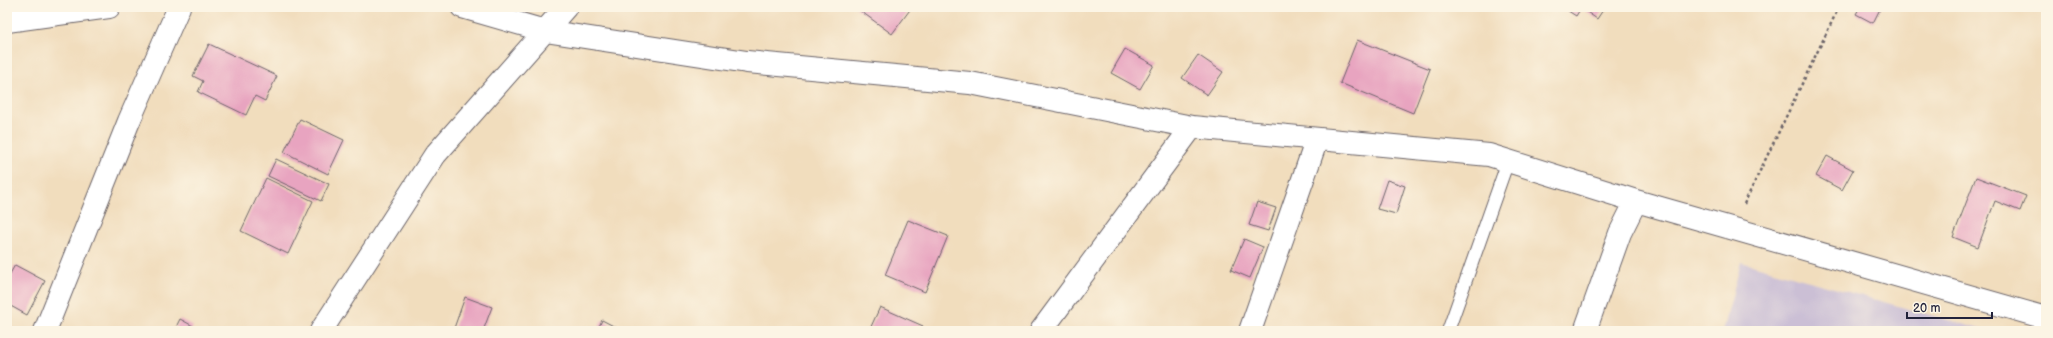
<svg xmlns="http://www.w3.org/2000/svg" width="2053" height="338" font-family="'Balsamiq Sans',sans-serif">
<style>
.industrial{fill:#cbbfd5}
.building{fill:#e8a4c0}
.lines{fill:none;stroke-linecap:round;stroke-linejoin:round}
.service-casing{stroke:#6a6368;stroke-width:14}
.minor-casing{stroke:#6a6368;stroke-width:24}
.tertiary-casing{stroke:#6a6368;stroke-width:24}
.path{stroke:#6a6368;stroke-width:2.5;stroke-dasharray:3 3;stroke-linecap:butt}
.service{stroke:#fff;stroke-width:12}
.minor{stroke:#fff;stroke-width:22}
.tertiary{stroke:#fff;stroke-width:22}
</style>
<rect width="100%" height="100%" fill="#fcf5e5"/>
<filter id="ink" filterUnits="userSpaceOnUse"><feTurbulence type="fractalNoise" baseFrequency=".025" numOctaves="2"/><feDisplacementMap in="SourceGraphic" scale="8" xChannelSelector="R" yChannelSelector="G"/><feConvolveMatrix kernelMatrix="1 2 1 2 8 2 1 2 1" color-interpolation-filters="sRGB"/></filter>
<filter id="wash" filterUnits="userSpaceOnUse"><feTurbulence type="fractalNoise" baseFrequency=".012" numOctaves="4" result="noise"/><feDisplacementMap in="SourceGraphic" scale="16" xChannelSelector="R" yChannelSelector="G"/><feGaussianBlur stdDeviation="0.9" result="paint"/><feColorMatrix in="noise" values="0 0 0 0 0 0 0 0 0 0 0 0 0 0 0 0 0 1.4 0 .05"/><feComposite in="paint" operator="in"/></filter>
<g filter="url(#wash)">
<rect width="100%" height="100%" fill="#f1ddbd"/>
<path class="industrial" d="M1741 262 1987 331H1723Z"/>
<g id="blocks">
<path class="building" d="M855 7H912L892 34Z
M1562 7H1605L1597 19 1581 8 1576 16Z
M1860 7H1881L1873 23 1856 14Z
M1357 40 1430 69 1413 113 1340 83Z
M209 44 277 76 265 101 255 96 246 115 198 92 203 81 193 76Z
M1125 49 1154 65 1140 89 1111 73Z
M1198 55 1223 72 1207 95 1182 78Z
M300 119 344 140 328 174 284 152Z
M1827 156 1853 170 1842 190 1816 176Z
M276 159 329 184 321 201 268 176Z
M1976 177 2026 196 2020 211 1995 201 1978 247 1953 237Z
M266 178 313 201 288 254 241 231Z
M1387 180 1405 186 1396 214 1377 209Z
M1257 202 1276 208 1268 231 1249 225Z
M908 220 948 236 925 292 885 275Z
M1244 239 1263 247 1250 278 1231 270Z
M15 265 45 281 27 315 7 304V279Z
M465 297 492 307 483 331H453Z
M880 307 923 326 921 331H869Z
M180 319 193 326 191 331H174Z
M602 320 623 331H597Z"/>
</g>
</g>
<g filter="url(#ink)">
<use href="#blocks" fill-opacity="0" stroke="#6a6368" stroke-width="1"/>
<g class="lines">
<defs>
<path id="service" d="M1448 331 1508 161"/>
<path id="minor" d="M462 7 545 31 747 62 970 83 1192 127 1489 155 1636 201 2046 318
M7 21 109 7
M45 331 129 121 179 7
M1041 331 1192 127
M1250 331 1317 139
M1585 331 1620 233 1636 201"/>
<path id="tertiary" d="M321 331 435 155 566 7"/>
</defs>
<use href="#service" class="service-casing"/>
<use href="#minor" class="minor-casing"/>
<use href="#tertiary" class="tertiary-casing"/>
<path class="path" d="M1744 204 1839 7"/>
<use href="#service" class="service"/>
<use href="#minor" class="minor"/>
<use href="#tertiary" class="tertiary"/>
</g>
</g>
<rect width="2053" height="338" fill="none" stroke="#fcf5e5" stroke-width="24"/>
<path d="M1907 312v6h85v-6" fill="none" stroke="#22223b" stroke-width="2"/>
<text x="1913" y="312" font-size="12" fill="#22223b" stroke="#fcf5e5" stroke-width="3" paint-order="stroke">20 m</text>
</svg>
